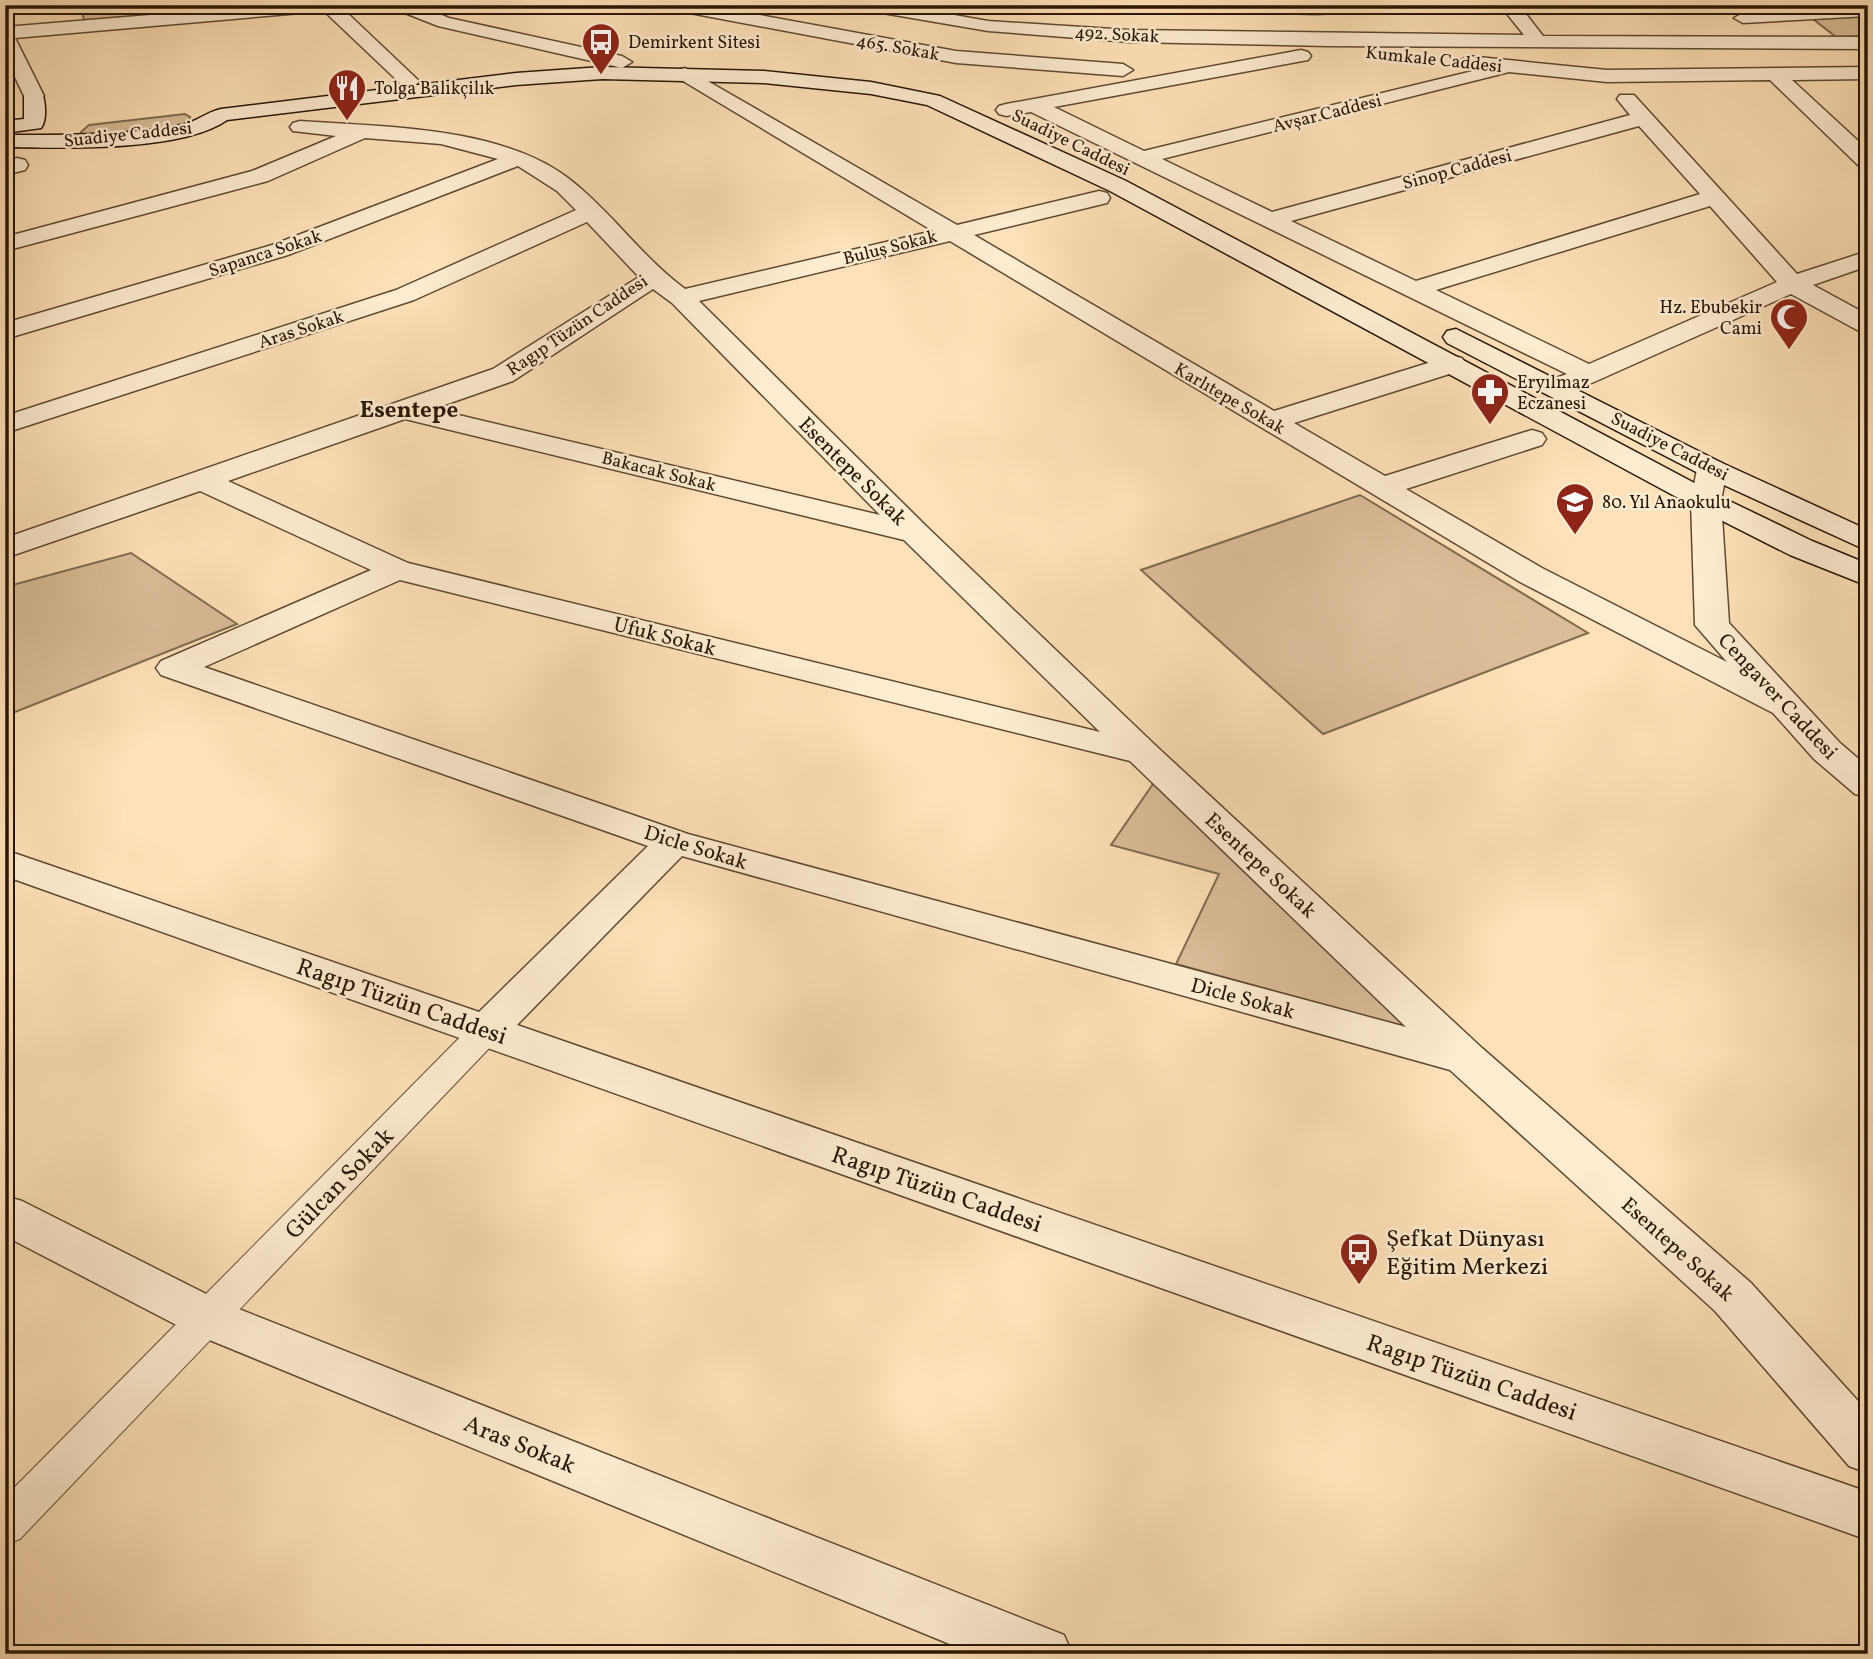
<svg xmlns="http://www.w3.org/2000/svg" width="1873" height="1659" font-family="Vollkorn,serif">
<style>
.green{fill:#dabe99;stroke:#816a4e;stroke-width:2}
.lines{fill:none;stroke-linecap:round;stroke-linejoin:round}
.pedestrian-casing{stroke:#5e4930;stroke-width:2}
.minor-casing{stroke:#5e4930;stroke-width:3}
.tertiary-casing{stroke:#5e4930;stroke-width:3}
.secondary-casing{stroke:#281603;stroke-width:3}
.pedestrian{fill:#feecd1;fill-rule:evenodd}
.minor{fill:#feecd1;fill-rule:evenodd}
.tertiary{fill:#feecd1;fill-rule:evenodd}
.secondary{fill:#feecd1;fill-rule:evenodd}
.labels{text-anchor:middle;stroke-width:5;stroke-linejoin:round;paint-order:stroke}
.far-street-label{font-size:18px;fill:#281603;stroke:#feecd1}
.far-poi-label{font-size:18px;fill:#281603;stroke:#feecd1;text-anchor:start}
.street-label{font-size:21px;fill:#281603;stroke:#feecd1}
.far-district-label{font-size:23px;font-weight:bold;fill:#281603;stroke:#feecd1}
.near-street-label{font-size:24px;fill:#281603;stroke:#feecd1}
.near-poi-label{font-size:24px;fill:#281603;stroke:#feecd1;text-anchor:start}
</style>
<rect width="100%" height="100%" fill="#fee1b8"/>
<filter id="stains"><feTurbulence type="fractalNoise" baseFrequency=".00286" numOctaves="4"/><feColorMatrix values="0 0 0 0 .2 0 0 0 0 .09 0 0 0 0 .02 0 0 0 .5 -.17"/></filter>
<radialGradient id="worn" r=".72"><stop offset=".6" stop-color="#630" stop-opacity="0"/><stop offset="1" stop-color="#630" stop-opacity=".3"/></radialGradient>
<path class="green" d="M79 5H217L213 10 198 12 85 22Z
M1853 16 1868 18V36L1836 37 1813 19Z
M185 114 190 117 188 122 178 126 95 137 82 136 81 132 89 125Z
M1360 495 1588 633 1323 734 1141 570Z
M131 553 237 624 5 716V587Z
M1155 781 1421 1031 1176 964 1219 874 1111 845Z"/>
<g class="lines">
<defs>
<path id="pedestrian" d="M486 1020 498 1023 503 1031 498 1039 20 1539 5 1545V1497L474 1023Z"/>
<path id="minor" d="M271 5H347L343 9 419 81 416 85H402L324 11 15 38 44 96 41 100H27L24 96 5 56V27Z
M392 5H418L449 18 622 56 632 62 622 68 438 26 395 9Z
M665 5H705L956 51 1123 64 1133 70 1123 76 956 63 674 10Z
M856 5H898L988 21 1129 30 1524 35 1500 5H1519L1543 36 1868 37V49L1328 46 1129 42 988 31 865 10Z
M1155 5H1421L1412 10 1315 14 1164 10Z
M1868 6V16L1743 23 1734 18 1743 13Z
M1301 50 1308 52 1311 56 1308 60 1054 107 1144 151 1481 69 1461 66 1458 62 1468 56 1607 70 1868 67V79L1792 80 1868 150V168L1860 167 1770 80 1607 82 1509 72 1162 159 1272 212 1630 115 1617 99 1620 95H1634L1797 274 1868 251V266L1813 285 1868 315V334L1859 331 1791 294 1576 390 1566 392 1556 390 1552 384 1556 378 1567 374 1031 112 1006 116 999 114 996 110 999 106 1006 104ZM1639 126 1700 194 1416 281 1291 221ZM1710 206 1777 282 1589 364 1436 290Z
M685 68 957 225 1099 191 1107 193 1110 198 1107 203 974 235 1274 411 1444 358 1453 356 1462 358 1466 364 1462 370 1294 423 1385 476 1522 433 1532 430 1542 433 1546 439 1542 445 1406 489 1542 568 1727 662 1695 625 1691 501 1697 469 1702 463 1712 460 1722 463 1727 469 1721 501 1729 623 1840 743 1868 767V797L1855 794 1814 759 1773 713 1520 582 950 241 699 301 926 526 1155 745 1482 1048 1751 1283 1868 1412V1473L1849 1466 1715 1311 1450 1070 682 856 517 1025 1868 1492V1540L5 876V850L479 1012 648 846 161 675 156 668 161 661 371 570 200 491 5 558V538L493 369 639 277 587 222 414 300 5 433V416L396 290 576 210 557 191 518 166 288 255 5 339V323L272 245 498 159 441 144 365 138 268 181 5 251V237L252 171 336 136 293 131 290 127 293 123 300 121C384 127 505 126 573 182 614 215 643 258 685 289L933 231 678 78 675 74 678 70ZM653 289 672 303 880 515 433 409 513 381ZM405 419 904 540 1100 732 408 563 228 481ZM400 580 1130 761 1406 1027 688 834 204 667Z
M5 1196 22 1201 226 1304 1064 1635 1072 1654H974L190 1332 5 1236Z"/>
<path id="tertiary" d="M17 158 25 160 28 165 25 170 5 175V161Z"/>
<path id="secondary" d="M602 67 764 71 871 82 940 96 1126 181 1717 495 1812 541 1868 564V586L1790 555 1695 507 1110 191 927 105 871 94 764 83 602 79 516 85 227 120C182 152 61 148 5 147V135C63 135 124 136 181 125 196 122 207 112 221 109L516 73Z
M34 90 41 92C46 100 47 120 41 128L5 133V121L24 119V96L27 92Z
M1456 329 1722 463 1868 530V551L1702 475 1447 343 1443 337 1447 331Z"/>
</defs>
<use href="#pedestrian" class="pedestrian-casing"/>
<use href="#minor" class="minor-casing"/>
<use href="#tertiary" class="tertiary-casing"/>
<use href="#secondary" class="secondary-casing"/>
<use href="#pedestrian" class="pedestrian"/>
<use href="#minor" class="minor"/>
<use href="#tertiary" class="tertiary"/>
<use href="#secondary" class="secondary"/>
</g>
<defs>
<symbol id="bus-pin" viewBox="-11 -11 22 30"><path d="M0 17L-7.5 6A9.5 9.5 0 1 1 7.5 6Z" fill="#8f2418" stroke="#feecd1"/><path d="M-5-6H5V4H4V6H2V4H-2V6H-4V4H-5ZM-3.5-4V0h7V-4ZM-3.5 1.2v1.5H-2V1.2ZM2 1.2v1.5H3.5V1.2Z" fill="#fff"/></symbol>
<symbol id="restaurant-pin" viewBox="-11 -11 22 30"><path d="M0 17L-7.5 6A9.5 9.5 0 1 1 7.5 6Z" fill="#8f2418" stroke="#feecd1"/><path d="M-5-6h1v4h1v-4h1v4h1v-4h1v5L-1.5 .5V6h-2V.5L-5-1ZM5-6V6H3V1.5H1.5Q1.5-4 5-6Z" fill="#fff"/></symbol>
<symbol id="mosque-pin" viewBox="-11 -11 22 30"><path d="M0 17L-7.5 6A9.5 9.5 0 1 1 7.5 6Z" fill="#8f2418" stroke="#feecd1"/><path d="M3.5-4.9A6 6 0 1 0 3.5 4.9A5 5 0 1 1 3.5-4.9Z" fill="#fff"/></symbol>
<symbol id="pharmacy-pin" viewBox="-11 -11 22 30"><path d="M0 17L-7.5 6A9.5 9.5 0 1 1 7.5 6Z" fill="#8f2418" stroke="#feecd1"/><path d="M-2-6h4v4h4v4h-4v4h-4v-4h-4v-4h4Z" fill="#fff"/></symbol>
<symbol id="school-pin" viewBox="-11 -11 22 30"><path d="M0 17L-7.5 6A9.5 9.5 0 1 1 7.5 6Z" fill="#8f2418" stroke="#feecd1"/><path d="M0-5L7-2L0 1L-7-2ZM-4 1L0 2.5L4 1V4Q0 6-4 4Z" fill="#fff"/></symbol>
</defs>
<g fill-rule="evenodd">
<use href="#bus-pin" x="579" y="20" width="44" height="60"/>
<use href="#restaurant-pin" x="325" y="66" width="44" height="60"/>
<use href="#mosque-pin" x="1767" y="295" width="44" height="60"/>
<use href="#pharmacy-pin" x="1468" y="370" width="44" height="60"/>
<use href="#school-pin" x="1553" y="480" width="44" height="60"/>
<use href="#bus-pin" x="1337" y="1230" width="44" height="60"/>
</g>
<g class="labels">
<g class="far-street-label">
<text transform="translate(1117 34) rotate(3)" y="6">492. Sokak</text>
<text transform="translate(898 47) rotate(10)" y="6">465. Sokak</text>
<text transform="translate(1434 59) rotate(6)" y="6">Kumkale Caddesi</text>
<text transform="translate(1327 113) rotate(-14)" y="6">Avşar Caddesi</text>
<text transform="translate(128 134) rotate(-6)" y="6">Suadiye Caddesi</text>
<text transform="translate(1071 142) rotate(26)" y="6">Suadiye Caddesi</text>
<text transform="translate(1457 169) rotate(-15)" y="6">Sinop Caddesi</text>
<text transform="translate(890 247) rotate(-14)" y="6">Buluş Sokak</text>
<text transform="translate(265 253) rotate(-18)" y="6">Sapanca Sokak</text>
<text transform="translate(577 325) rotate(-34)" y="6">Ragıp Tüzün Caddesi</text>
<text transform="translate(301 329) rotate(-18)" y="6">Aras Sokak</text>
<text transform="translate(1230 398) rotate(30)" y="6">Karlıtepe Sokak</text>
<text transform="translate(1670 446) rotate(27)" y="6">Suadiye Caddesi</text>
<text transform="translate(659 471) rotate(14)" y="6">Bakacak Sokak</text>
</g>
<g class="far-poi-label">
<text x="628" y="48">Demirkent Sitesi</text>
<text x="374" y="94">Tolga Balıkçilık</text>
<text x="1762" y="313" text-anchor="end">Hz. Ebubekir<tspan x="1762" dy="21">Cami</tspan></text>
<text x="1517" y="388">Eryılmaz<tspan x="1517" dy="21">Eczanesi</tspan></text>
<text x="1602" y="508">80. Yıl Anaokulu</text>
</g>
<g class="street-label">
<text transform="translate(853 471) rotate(45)" y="7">Esentepe Sokak</text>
<text transform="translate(665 636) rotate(14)" y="7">Ufuk Sokak</text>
<text transform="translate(1778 696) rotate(47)" y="7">Cengaver Caddesi</text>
<text transform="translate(696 847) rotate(17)" y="7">Dicle Sokak</text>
<text transform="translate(1261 865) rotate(43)" y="7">Esentepe Sokak</text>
<text transform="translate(1243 998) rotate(15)" y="7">Dicle Sokak</text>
<text transform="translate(1678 1249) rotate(42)" y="7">Esentepe Sokak</text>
</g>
<g class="far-district-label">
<text x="409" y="417">Esentepe</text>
</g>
<g class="near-street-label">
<text transform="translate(402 1001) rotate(19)" y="8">Ragıp Tüzün Caddesi</text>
<text transform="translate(339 1183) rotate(-46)" y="8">Gülcan Sokak</text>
<text transform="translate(937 1189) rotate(19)" y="8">Ragıp Tüzün Caddesi</text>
<text transform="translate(1472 1377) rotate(19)" y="8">Ragıp Tüzün Caddesi</text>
<text transform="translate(520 1444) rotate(22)" y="8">Aras Sokak</text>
</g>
<g class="near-poi-label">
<text x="1386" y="1246">Şefkat Dünyası<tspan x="1386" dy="28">Eğitim Merkezi</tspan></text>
</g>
</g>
<rect width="1873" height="1659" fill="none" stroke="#fee1b8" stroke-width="28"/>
<rect x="7" y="7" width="1859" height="1645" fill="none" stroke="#281603" stroke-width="3.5"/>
<rect x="14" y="14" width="1845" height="1631" fill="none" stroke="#281603" stroke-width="2"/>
<rect width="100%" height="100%" filter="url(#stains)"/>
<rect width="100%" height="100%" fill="url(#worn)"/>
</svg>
